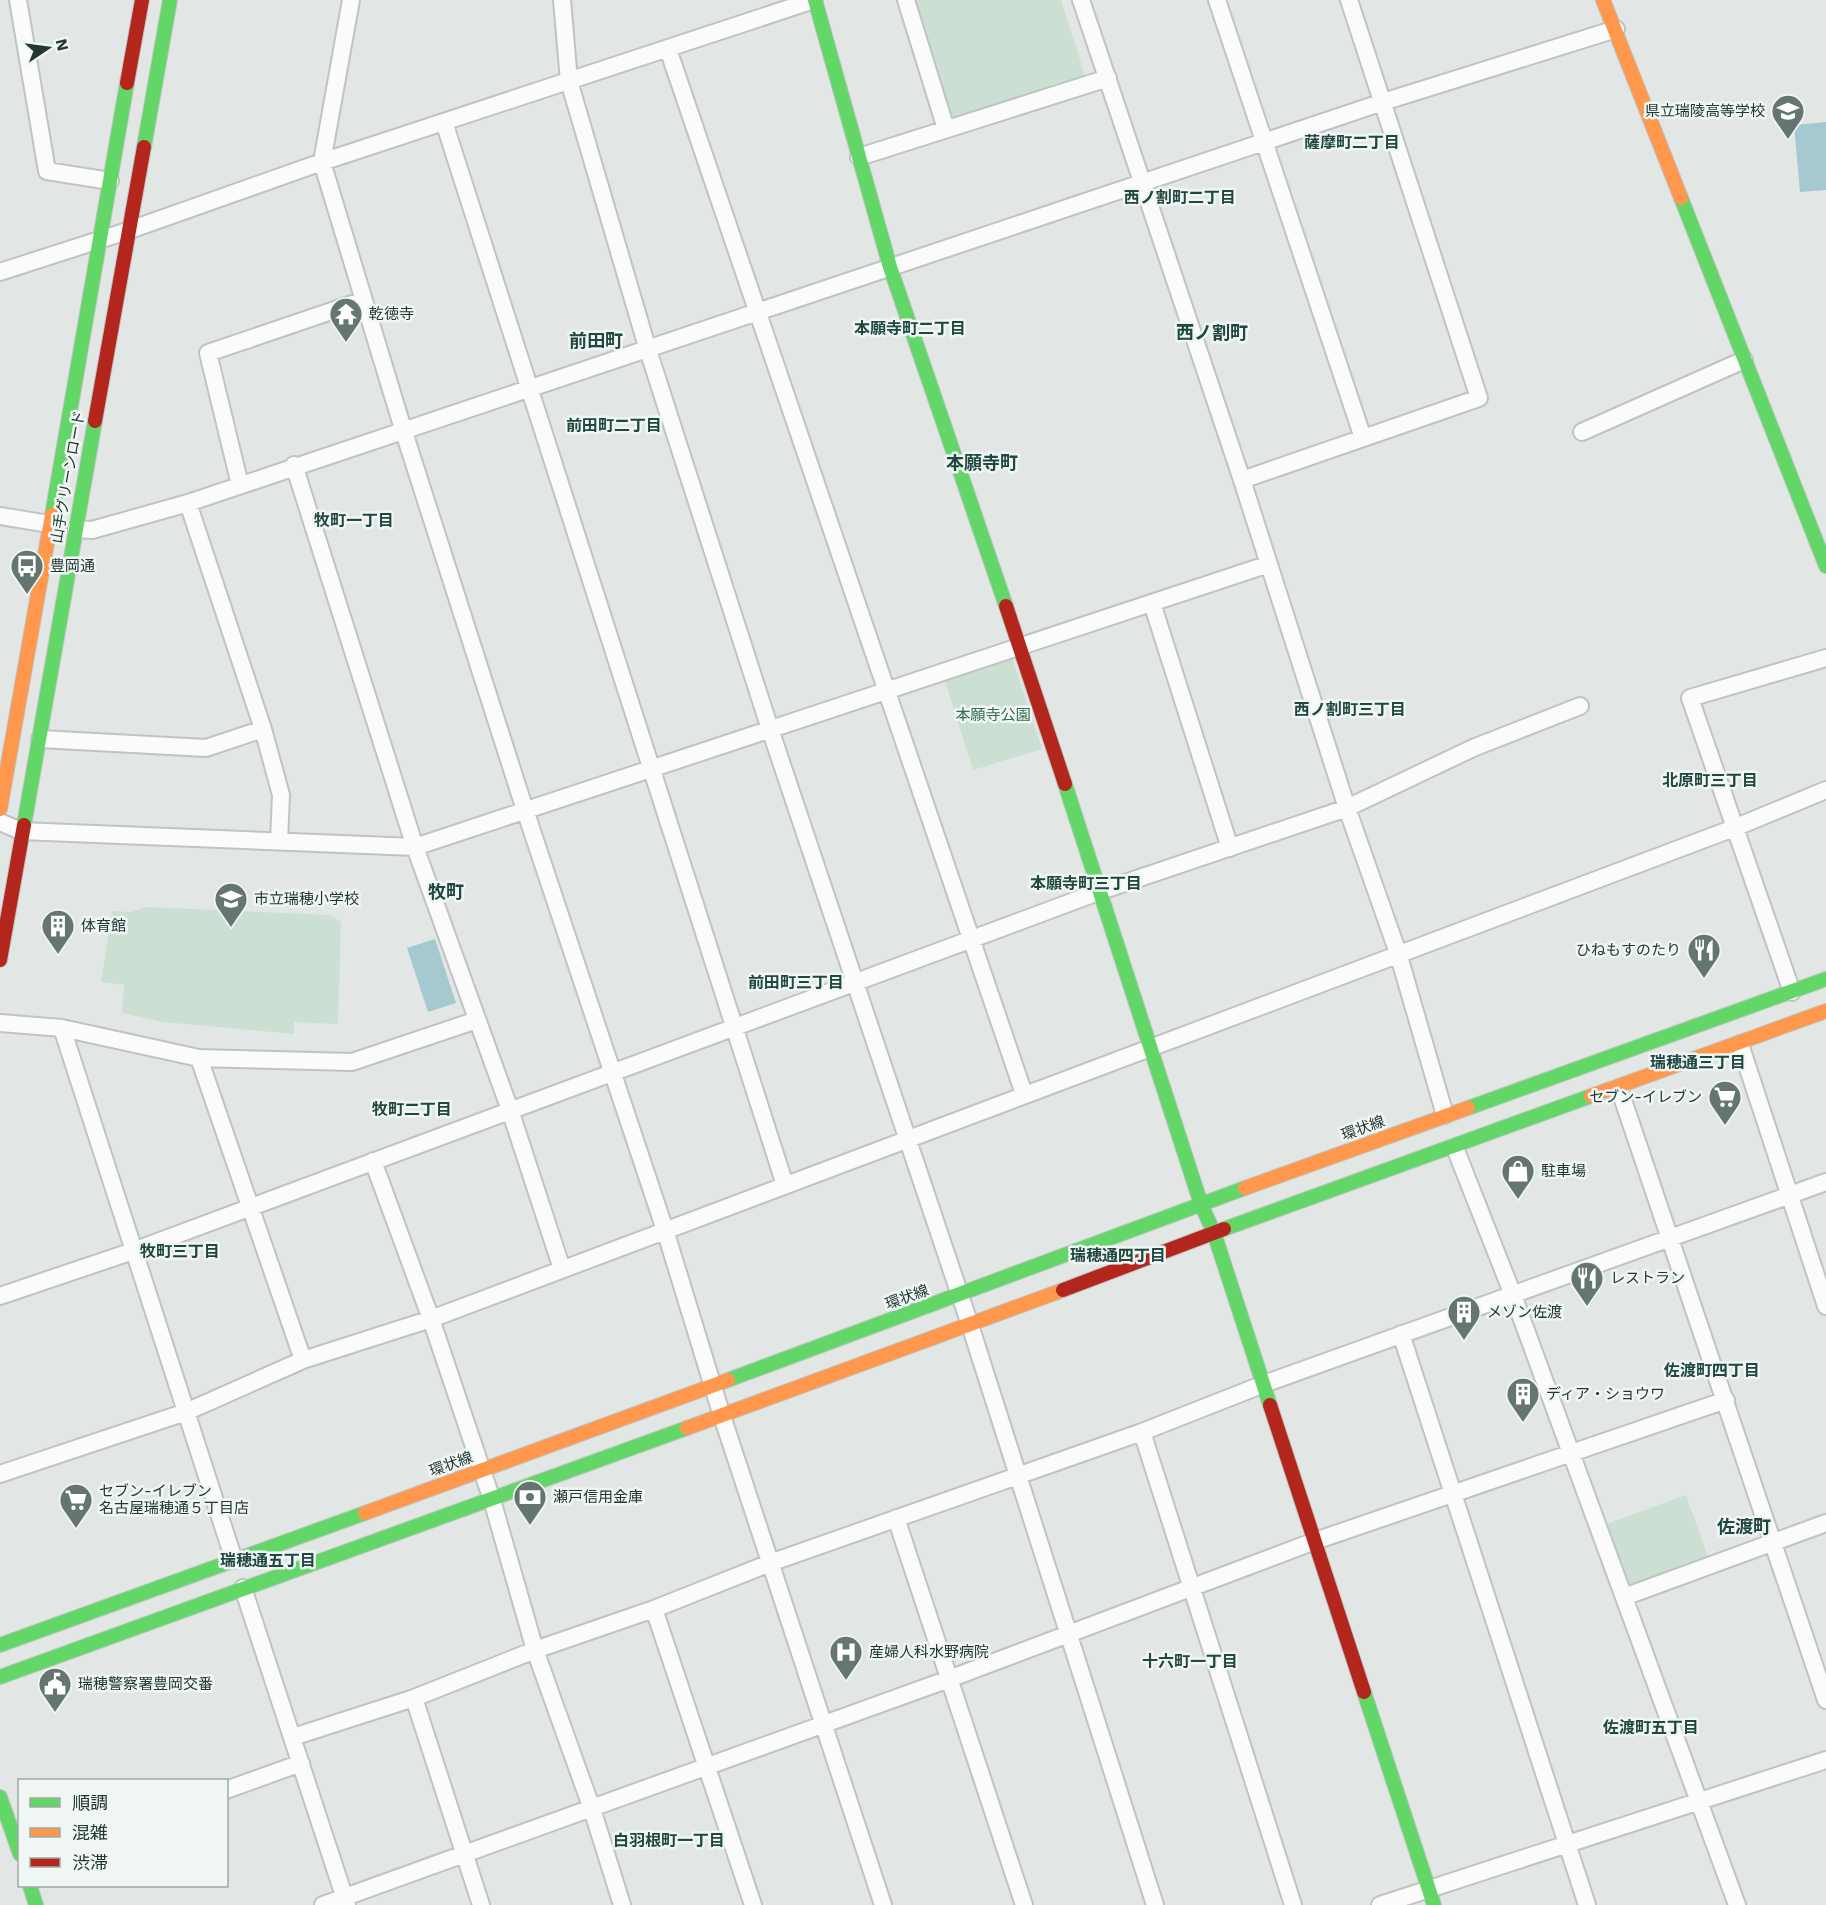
<svg xmlns="http://www.w3.org/2000/svg" width="1826" height="1905" font-family="'Work Sans','Noto Sans JP',sans-serif">
<style>
.green{fill:#ccdfd3}
.water{fill:#a6c8d1}
.lines{fill:none;stroke-linecap:round;stroke-linejoin:round}
.street-casing{stroke:#bfc4c2;stroke-width:20}
.fast-casing{stroke:#bec5c2;stroke-width:16}
.slow-casing{stroke:#bec5c2;stroke-width:16}
.jam-casing{stroke:#bec5c2;stroke-width:16}
.street{stroke:#fbfbfb;stroke-width:16}
.fast{stroke:#63d668;stroke-width:14}
.slow{stroke:#ff974d;stroke-width:14}
.jam{stroke:#b3261e;stroke-width:14}
.labels{text-anchor:middle;stroke-width:5;stroke-linejoin:round;paint-order:stroke}
.poi-label{font-size:15px;fill:#223734;stroke:#f0f6f3;text-anchor:start}
.street-label{font-size:15px;fill:#223734;stroke:#f0f6f3}
.park-label{font-size:15px;fill:#316a4c;stroke:#f0f6f3}
.neighbourhood-label{font-size:16px;font-weight:bold;fill:#204741;stroke:#f0f6f3}
.quarter-label{font-size:18px;font-weight:bold;fill:#204741;stroke:#f0f6f3}
</style>
<rect width="100%" height="100%" fill="#e2e7e5"/>
<path class="green" d="M903 0H1061L1087 82 944 123Z
M1012 657 1042 749 973 770 945 681Z
M147 907 330 915 341 922 338 1024 294 1022V1034L163 1022 122 1013 124 985 101 982 112 911 131 912Z
M1686 1495 1708 1557 1627 1587 1604 1525Z"/>
<path class="water" d="M1826 122V190L1800 192 1794 125Z
M435 939 456 1003 428 1012 407 948Z"/>
<g class="lines">
<defs>
<path id="street" d="M18 0 47 171 110 181
M351 0 322 162 403 429 525 810 665 1230 722 1416 883 1905
M562 0 569 81 647 347 770 729 970 1325 1155 1905
M906 0 946 129
M1081 0 1242 480 1347 808 1398 953 1445 1115
M1217 0 1363 438
M668 49 1024 1094
M444 122 785 1185
M859 157 1108 78
M0 272 127 231 322 162 814 0
M1582 432 1744 360
M294 465 415 847 510 1110 562 1269
M1242 480 1479 398 1349 0
M240 485 208 353 364 300
M188 503 263 729 281 795 279 841
M0 516 49 524
M76 529 92 530 188 503 1383 102 1616 29
M1152 603 1230 848
M40 739 206 748 263 729
M0 822 21 831 415 847 1269 564
M1792 992 1690 698 1826 658
M0 1023 62 1028 234 1560
M62 1028 199 1058 352 1062 477 1020
M1740 1044 1826 1306
M199 1058 303 1360
M1619 1088 1826 1700
M1455 1148 1513 1295 1737 1905
M373 1161 431 1319 492 1500 535 1650 592 1809 622 1905
M0 1296 133 1251 1101 891 1347 808 1473 748 1580 706
M1401 1334 1587 1905
M1142 1432 1293 1905
M0 1474 186 1412 303 1360 431 1319 1734 828 1826 790
M896 1518 1024 1905
M243 1588 347 1905
M1624 1597 1826 1523
M654 1609 753 1905
M414 1698 481 1905
M293 1737 414 1698 535 1650 654 1609 770 1563 1142 1432 1264 1384 1826 1182
M226 1790 301 1763
M323 1905 949 1679 1315 1541 1726 1400
M1380 1905 1826 1760"/>
<path id="fast" d="M815 0 890 267 1006 606
M144 147 170 0
M1681 198 1826 566
M52 515 127 83
M1065 784 1201 1204 1214 1233 1270 1405
M24 825 95 421
M1468 1108 1826 979
M1224 1229 1591 1096
M728 1380 1245 1188
M0 1645 365 1513
M0 1677 687 1428
M1364 1692 1434 1905
M0 1797 20 1854
M30 1886 36 1905"/>
<path id="slow" d="M1603 0 1681 198
M0 809 52 515
M1591 1096 1826 1011
M1245 1188 1468 1108
M687 1428 1063 1290
M365 1513 728 1380"/>
<path id="jam" d="M127 83 142 0
M95 421 144 147
M1006 606 1065 784
M0 960 24 825
M1063 1290 1224 1229
M1270 1405 1364 1692"/>
</defs>
<use href="#street" class="street-casing"/>
<use href="#fast" class="fast-casing"/>
<use href="#slow" class="slow-casing"/>
<use href="#jam" class="jam-casing"/>
<use href="#street" class="street"/>
<use href="#fast" class="fast"/>
<use href="#slow" class="slow"/>
<use href="#jam" class="jam"/>
</g>
<defs>
<symbol id="school-pin" viewBox="-11 -11 22 30"><path d="M0 17L-7.5 6A9.5 9.5 0 1 1 7.5 6Z" fill="#657572" stroke="#f0f6f3"/><path d="M0-5L7-2L0 1L-7-2ZM-4 1L0 2.5L4 1V4Q0 6-4 4Z" fill="#fff"/></symbol>
<symbol id="temple-pin" viewBox="-11 -11 22 30"><path d="M0 17L-7.5 6A9.5 9.5 0 1 1 7.5 6Z" fill="#657572" stroke="#f0f6f3"/><path d="M0-6L5-2H3V0L6.5 2.5H4V6H1.5V3h-3V6H-4V2.5H-6.5L-3 0V-2H-5Z" fill="#fff"/></symbol>
<symbol id="bus-pin" viewBox="-11 -11 22 30"><path d="M0 17L-7.5 6A9.5 9.5 0 1 1 7.5 6Z" fill="#657572" stroke="#f0f6f3"/><path d="M-5-6H5V4H4V6H2V4H-2V6H-4V4H-5ZM-3.5-4V0h7V-4ZM-3.5 1.2v1.5H-2V1.2ZM2 1.2v1.5H3.5V1.2Z" fill="#fff"/></symbol>
<symbol id="building-pin" viewBox="-11 -11 22 30"><path d="M0 17L-7.5 6A9.5 9.5 0 1 1 7.5 6Z" fill="#657572" stroke="#f0f6f3"/><path d="M-4-6H4V6H1V3H-1V6H-4ZM-2.5-4.3h1.7v1.8h-1.7ZM.8-4.3h1.7v1.8H.8ZM-2.5-1h1.7V.8h-1.7ZM.8-1h1.7V.8H.8Z" fill="#fff"/></symbol>
<symbol id="restaurant-pin" viewBox="-11 -11 22 30"><path d="M0 17L-7.5 6A9.5 9.5 0 1 1 7.5 6Z" fill="#657572" stroke="#f0f6f3"/><path d="M-5-6h1v4h1v-4h1v4h1v-4h1v5L-1.5 .5V6h-2V.5L-5-1ZM5-6V6H3V1.5H1.5Q1.5-4 5-6Z" fill="#fff"/></symbol>
<symbol id="supermarket-pin" viewBox="-11 -11 22 30"><path d="M0 17L-7.5 6A9.5 9.5 0 1 1 7.5 6Z" fill="#657572" stroke="#f0f6f3"/><path d="M-6-5.5h2.5l.6 2H6L4.5 2H-2.5L-4.4-4H-6ZM-1.5 3.2a1.3 1.3 0 1 0 .1 0ZM3 3.2a1.3 1.3 0 1 0 .1 0Z" fill="#fff"/></symbol>
<symbol id="shop-pin" viewBox="-11 -11 22 30"><path d="M0 17L-7.5 6A9.5 9.5 0 1 1 7.5 6Z" fill="#657572" stroke="#f0f6f3"/><path d="M-5-2.5h2.3a2.7 3.5 0 0 1 5.4 0H5L5.5 6h-11ZM-1.5-2.5h3a1.5 2.3 0 0 0-3 0Z" fill="#fff"/></symbol>
<symbol id="bank-pin" viewBox="-11 -11 22 30"><path d="M0 17L-7.5 6A9.5 9.5 0 1 1 7.5 6Z" fill="#657572" stroke="#f0f6f3"/><path d="M-6-4H6V4H-6ZM0-2.3a2.3 2.3 0 1 0 0 4.6a2.3 2.3 0 1 0 0-4.6Z" fill="#fff"/></symbol>
<symbol id="hospital-pin" viewBox="-11 -11 22 30"><path d="M0 17L-7.5 6A9.5 9.5 0 1 1 7.5 6Z" fill="#657572" stroke="#f0f6f3"/><path d="M-5-5h3v3.5h4V-5h3V5h-3V1.5h-4V5h-3Z" fill="#fff"/></symbol>
<symbol id="civic-pin" viewBox="-11 -11 22 30"><path d="M0 17L-7.5 6A9.5 9.5 0 1 1 7.5 6Z" fill="#657572" stroke="#f0f6f3"/><path d="M-.6-6.5H3V-4.5H.6V-3L4-1V1h2V6H-6V1h2V-1L-.6-3ZM-1.2 2.5V6h2.4V2.5Z" fill="#fff"/></symbol>
</defs>
<g fill-rule="evenodd">
<use href="#school-pin" x="1769" y="92" width="38" height="52"/>
<use href="#temple-pin" x="327" y="295" width="38" height="52"/>
<use href="#bus-pin" x="8" y="547" width="38" height="52"/>
<use href="#school-pin" x="212" y="880" width="38" height="52"/>
<use href="#building-pin" x="39" y="907" width="38" height="52"/>
<use href="#restaurant-pin" x="1685" y="931" width="38" height="52"/>
<use href="#supermarket-pin" x="1706" y="1078" width="38" height="52"/>
<use href="#shop-pin" x="1499" y="1152" width="38" height="52"/>
<use href="#restaurant-pin" x="1568" y="1259" width="38" height="52"/>
<use href="#building-pin" x="1445" y="1293" width="38" height="52"/>
<use href="#building-pin" x="1504" y="1375" width="38" height="52"/>
<use href="#bank-pin" x="511" y="1478" width="38" height="52"/>
<use href="#supermarket-pin" x="57" y="1481" width="38" height="52"/>
<use href="#hospital-pin" x="827" y="1633" width="38" height="52"/>
<use href="#civic-pin" x="36" y="1665" width="38" height="52"/>
</g>
<g class="labels">
<g class="poi-label">
<text x="1765" y="116" text-anchor="end">県立瑞陵高等学校</text>
<text x="369" y="319">乾徳寺</text>
<text x="50" y="571">豊岡通</text>
<text x="254" y="904">市立瑞穂小学校</text>
<text x="81" y="931">体育館</text>
<text x="1681" y="955" text-anchor="end">ひねもすのたり</text>
<text x="1702" y="1102" text-anchor="end">セブン-イレブン</text>
<text x="1541" y="1176">駐車場</text>
<text x="1610" y="1283">レストラン</text>
<text x="1487" y="1317">メゾン佐渡</text>
<text x="1546" y="1399">ディア・ショウワ</text>
<text x="99" y="1496">セブン-イレブン<tspan x="99" dy="17">名古屋瑞穂通５丁目店</tspan></text>
<text x="553" y="1502">瀬戸信用金庫</text>
<text x="869" y="1657">産婦人科水野病院</text>
<text x="78" y="1689">瑞穂警察署豊岡交番</text>
</g>
<g class="street-label">
<text transform="translate(68 477) rotate(-80)" y="5">山手グリーンロード</text>
<text transform="translate(1363 1128) rotate(-20)" y="5">環状線</text>
<text transform="translate(907 1297) rotate(-20)" y="5">環状線</text>
<text transform="translate(451 1464) rotate(-20)" y="5">環状線</text>
</g>
<g class="park-label">
<text x="993" y="720">本願寺公園</text>
</g>
<g class="neighbourhood-label">
<text x="1352" y="148">薩摩町二丁目</text>
<text x="1180" y="203">西ノ割町二丁目</text>
<text x="910" y="334">本願寺町二丁目</text>
<text x="614" y="431">前田町二丁目</text>
<text x="354" y="526">牧町一丁目</text>
<text x="1350" y="715">西ノ割町三丁目</text>
<text x="1710" y="786">北原町三丁目</text>
<text x="1086" y="889">本願寺町三丁目</text>
<text x="796" y="988">前田町三丁目</text>
<text x="1698" y="1068">瑞穂通三丁目</text>
<text x="412" y="1115">牧町二丁目</text>
<text x="180" y="1257">牧町三丁目</text>
<text x="1118" y="1261">瑞穂通四丁目</text>
<text x="1712" y="1376">佐渡町四丁目</text>
<text x="268" y="1566">瑞穂通五丁目</text>
<text x="1190" y="1667">十六町一丁目</text>
<text x="1651" y="1733">佐渡町五丁目</text>
<text x="669" y="1846">白羽根町一丁目</text>
</g>
<g class="quarter-label">
<text x="1212" y="339">西ノ割町</text>
<text x="596" y="347">前田町</text>
<text x="982" y="469">本願寺町</text>
<text x="446" y="898">牧町</text>
<text x="1744" y="1533">佐渡町</text>
</g>
</g>
<rect x="18" y="1779" width="210" height="108" fill="#f0f6f3" stroke="#9eaaa7" stroke-width="1.5"/>
<rect x="30" y="1798" width="30" height="9" fill="#63d668" stroke="#9eaaa7" stroke-width="1.5"/>
<text x="72" y="1809" font-size="18" fill="#223734">順調</text>
<rect x="30" y="1828" width="30" height="9" fill="#ff974d" stroke="#9eaaa7" stroke-width="1.5"/>
<text x="72" y="1839" font-size="18" fill="#223734">混雑</text>
<rect x="30" y="1858" width="30" height="9" fill="#b3261e" stroke="#9eaaa7" stroke-width="1.5"/>
<text x="72" y="1869" font-size="18" fill="#223734">渋滞</text>
<g transform="translate(48 48) rotate(77)" stroke="#f0f6f3" stroke-width="4.5" paint-order="stroke">
<path d="M0-4.5L10 22L0 15L-10 22Z" fill="#223734"/>
<text y="-9" font-size="16" font-weight="bold" text-anchor="middle" fill="#223734">N</text>
</g>
</svg>
